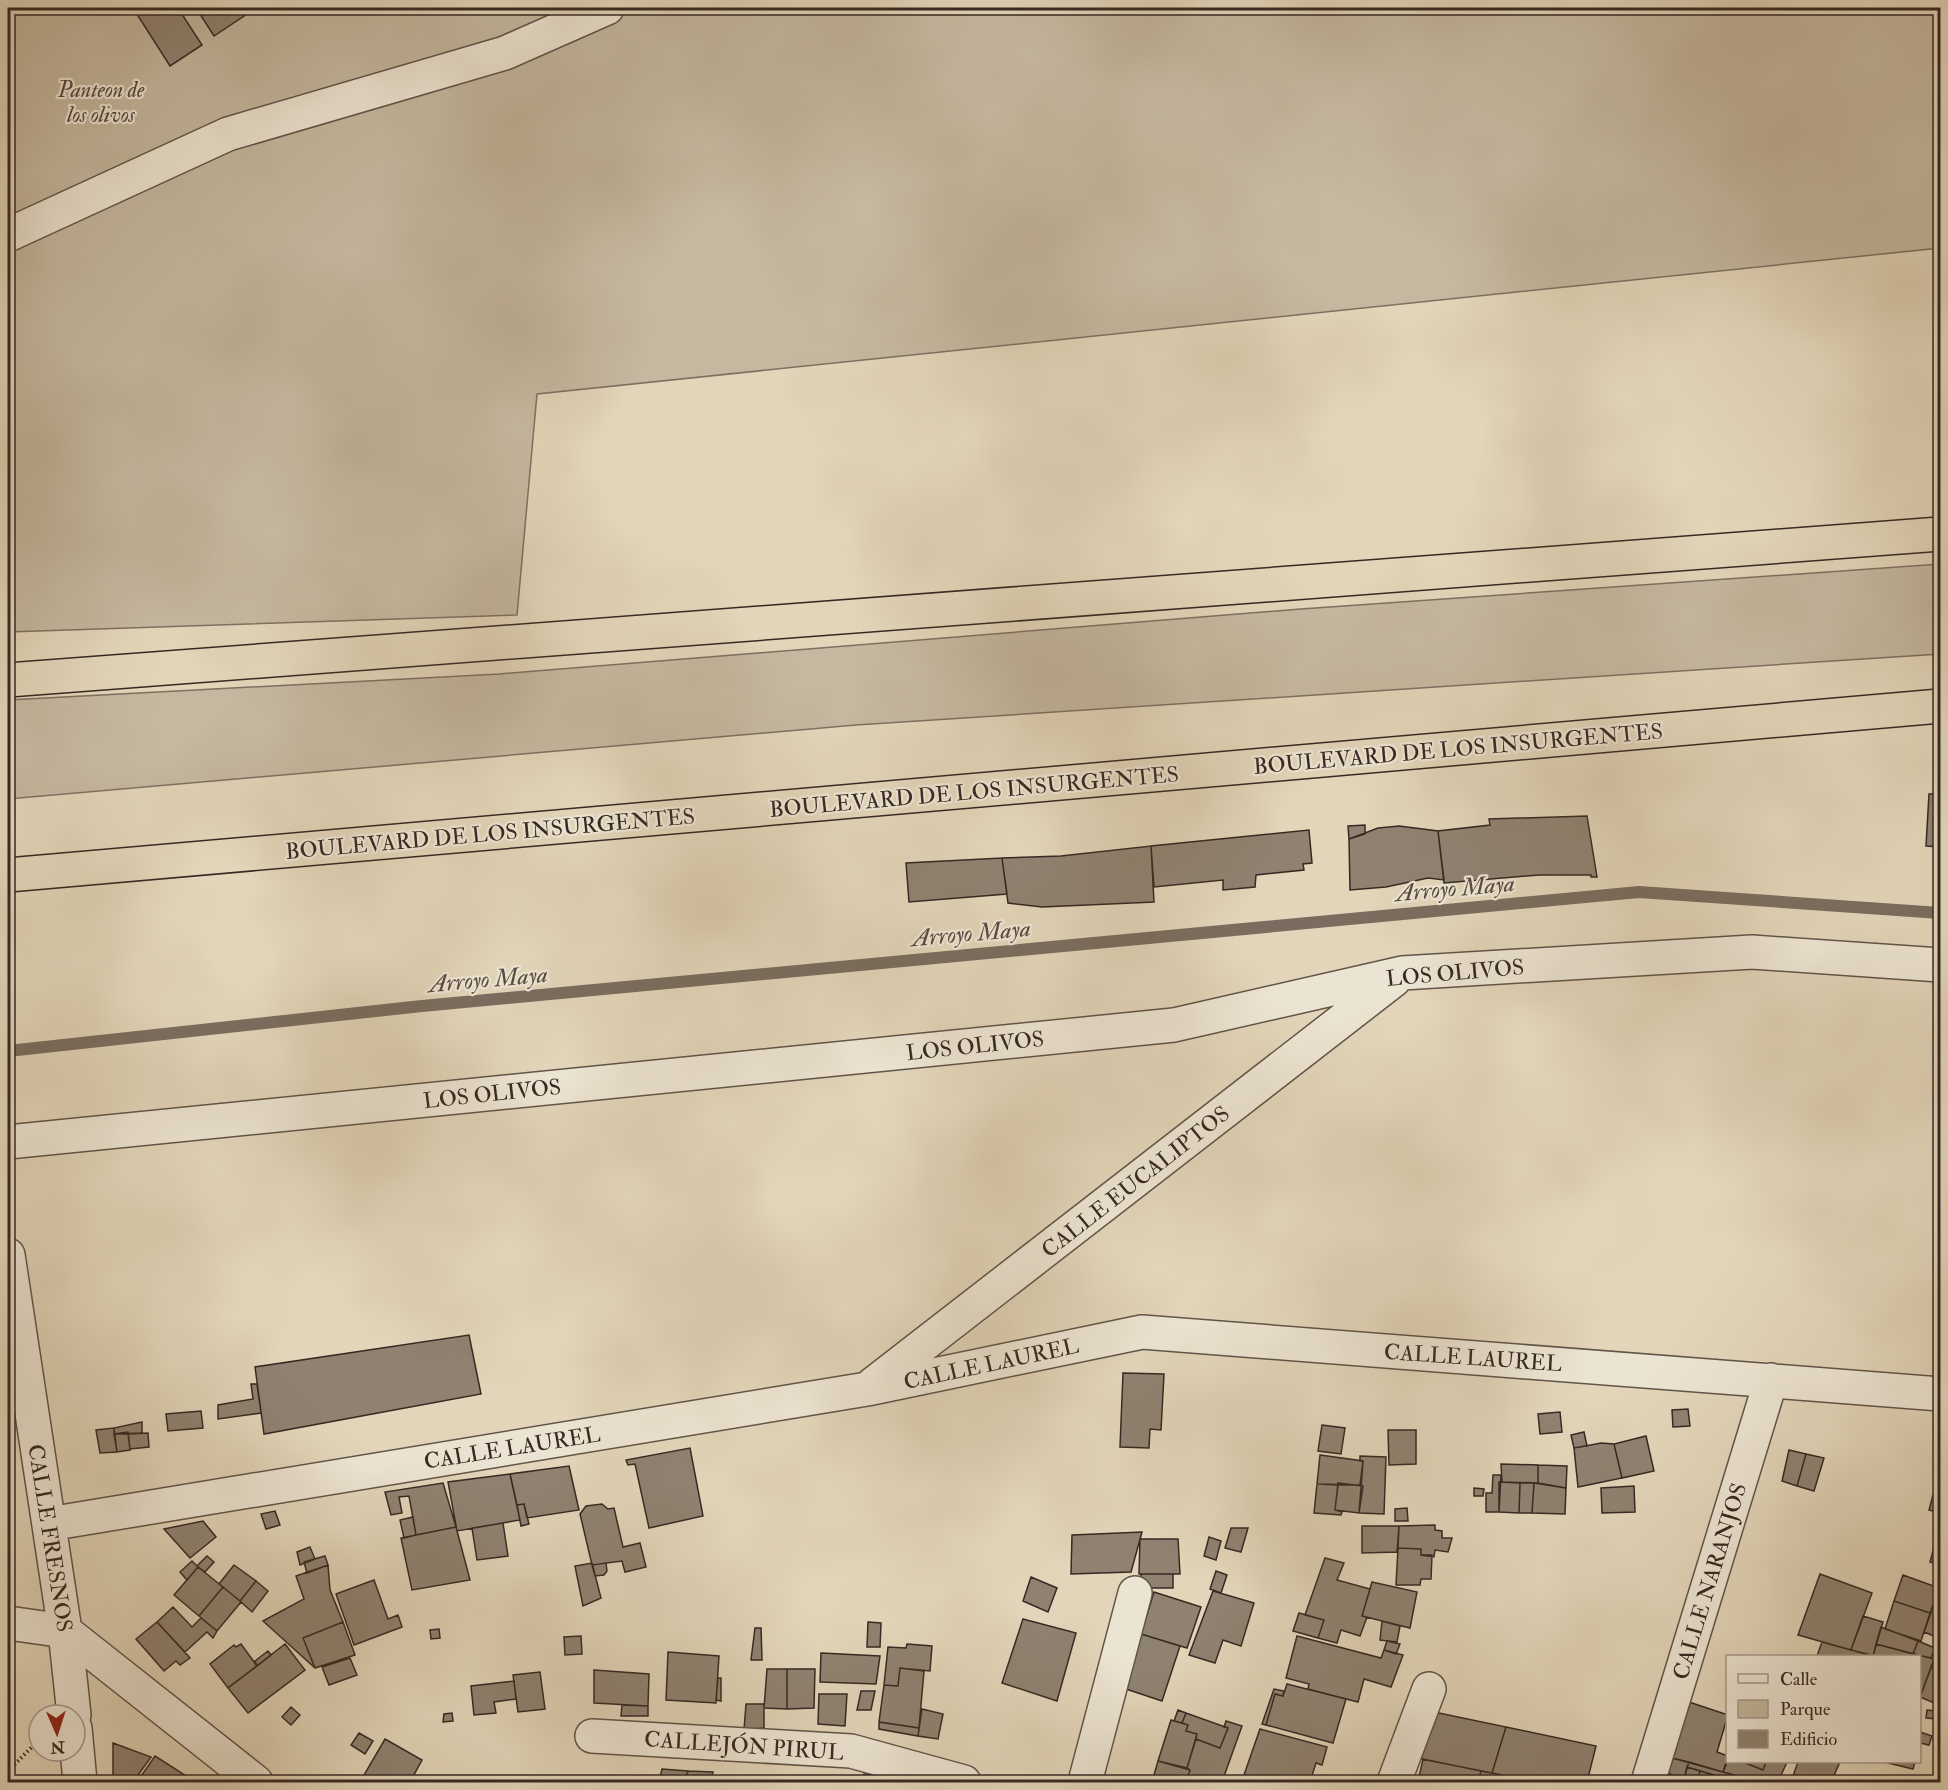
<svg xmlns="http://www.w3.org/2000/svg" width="1948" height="1790" font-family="'IM FELL Double Pica',serif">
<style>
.green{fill:#c5b8a0;stroke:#7e7062;stroke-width:1.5}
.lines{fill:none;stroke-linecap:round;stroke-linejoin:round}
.stream{stroke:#7a6d5f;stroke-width:12}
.building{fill:#8f8271;stroke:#362924;stroke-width:1.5}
.minor-casing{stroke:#615449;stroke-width:36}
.highway-casing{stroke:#362924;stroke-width:36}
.path{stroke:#362924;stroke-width:4;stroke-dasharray:1.5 3;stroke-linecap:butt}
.minor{stroke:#ece4d2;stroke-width:33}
.highway{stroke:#e2d5b9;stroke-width:33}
.labels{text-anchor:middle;stroke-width:4.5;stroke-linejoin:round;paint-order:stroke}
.park-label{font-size:22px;font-style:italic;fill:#53463d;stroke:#ece4d2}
.street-label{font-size:22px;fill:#362924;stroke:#ece4d2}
.water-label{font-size:24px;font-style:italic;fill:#584b41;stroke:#ece4d2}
</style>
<rect width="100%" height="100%" fill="#e2d5b9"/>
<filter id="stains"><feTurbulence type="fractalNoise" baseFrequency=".00333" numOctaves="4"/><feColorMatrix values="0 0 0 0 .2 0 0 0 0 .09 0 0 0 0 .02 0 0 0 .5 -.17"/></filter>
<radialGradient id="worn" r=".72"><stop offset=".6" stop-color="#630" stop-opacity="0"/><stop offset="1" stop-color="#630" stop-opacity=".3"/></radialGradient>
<path class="green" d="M8 8H1940V248L537 394 517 615 8 632Z
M1940 564V654L856 725 8 799V700L499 674 1301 609Z"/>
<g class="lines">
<path class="stream" d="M8 1051 422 1006 1639 892 1940 913"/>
</g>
<path class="building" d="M133 8H178L202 45 170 66Z
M196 8H243L247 14 214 36Z
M1929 794H1940V847L1926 846Z
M1587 816 1597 877H1591V875H1539L1444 883 1438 831 1490 825 1489 819Z
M1365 825V834L1349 839 1348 826Z
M1399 826 1438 831 1444 880 1428 878 1386 887 1350 890 1349 839 1378 828Z
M1309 830 1312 863 1303 864 1304 870 1256 875 1255 887 1223 890V880L1154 887 1151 846Z
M1151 846 1154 902 1042 907 1008 903 1002 858 1061 856Z
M1002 858 1007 894 909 902 906 863Z
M469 1335 481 1394 264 1434 255 1367Z
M1123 1373 1164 1374 1161 1430 1150 1429 1149 1448 1120 1447Z
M251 1384H257L261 1413 218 1419V1405L253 1399Z
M1688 1409 1690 1426 1673 1427 1672 1410Z
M201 1411 203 1428 168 1431 166 1414Z
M1560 1412 1562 1432 1540 1434 1538 1414Z
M142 1422V1433L114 1434V1428Z
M1322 1425 1345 1428 1341 1454 1318 1451Z
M114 1428 117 1452 100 1453 96 1430Z
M1388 1430H1416V1464L1389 1465Z
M128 1432 130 1450 117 1452 114 1434Z
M1584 1432 1587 1446 1574 1448 1571 1435Z
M148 1433 149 1447 130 1449 128 1434Z
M1646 1436 1654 1471 1622 1478 1614 1444Z
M1601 1443 1614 1444 1622 1478 1578 1487 1574 1448Z
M690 1448 703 1516 649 1528 635 1464 628 1465 626 1460Z
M1789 1450 1806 1454 1797 1486 1782 1481Z
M1806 1454 1824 1458 1814 1491 1797 1486Z
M1320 1455 1363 1461 1360 1485 1317 1484Z
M1360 1456 1386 1457 1384 1514 1359 1513 1363 1461H1360Z
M1501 1464 1538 1465V1483L1502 1482Z
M1538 1465 1567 1466 1566 1488 1538 1483Z
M569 1466 579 1510 527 1518 524 1504 517 1505 510 1474Z
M510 1474 520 1520 457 1531 448 1482Z
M1493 1475H1501L1499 1512H1486V1493H1492Z
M1499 1482 1520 1483 1519 1513 1499 1512Z
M443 1483 456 1527 416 1535 409 1496 399 1497 402 1513 391 1515 385 1492Z
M1338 1483 1363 1486 1359 1513 1335 1510Z
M1520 1483H1534L1532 1513H1519Z
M1534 1483 1566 1488 1565 1514 1532 1513Z
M1317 1484 1338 1485 1335 1510 1342 1512 1341 1515 1314 1513Z
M1634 1486 1635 1512 1602 1513 1601 1488Z
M1474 1488 1484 1489 1483 1496H1474Z
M1933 1495 1940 1498V1513L1929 1510Z
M524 1504 529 1524 521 1526 517 1505Z
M602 1504 608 1509 614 1508 623 1547 640 1543 646 1567 625 1572 622 1561 592 1565 580 1514 586 1506Z
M1407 1508 1408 1521H1395V1509Z
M275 1511 280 1525 266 1529 261 1514Z
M413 1517 416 1535 404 1538 400 1520Z
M203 1521 216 1537 190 1558 164 1529Z
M503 1523 508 1556 477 1560 472 1528Z
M1435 1525V1530L1442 1531V1538H1452L1448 1552 1435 1550 1434 1557 1421 1555V1549L1398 1548 1399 1526Z
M1940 1525V1565L1930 1562Z
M1362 1526H1399L1397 1552 1362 1553Z
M456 1527 470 1580 412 1590 401 1538Z
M1231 1528H1248L1241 1552 1225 1548Z
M1142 1532 1131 1572 1071 1574 1072 1535Z
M1209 1537 1221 1541 1216 1560 1204 1556Z
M1140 1539H1178L1180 1574H1139Z
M310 1547 315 1559 300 1565 297 1552Z
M1398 1548 1421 1549V1555H1432L1431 1579H1421L1420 1585H1396Z
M207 1556 214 1562 205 1572 197 1566Z
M325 1556 328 1565 307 1573 304 1562Z
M1325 1558 1344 1563 1337 1580 1370 1589 1362 1616 1367 1617 1360 1636 1341 1630 1337 1643 1318 1638 1324 1620 1305 1615Z
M192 1561 198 1567 187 1580 180 1572Z
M592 1563 601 1598 583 1606 575 1566Z
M606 1563 607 1571 604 1575 595 1576 592 1565Z
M234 1565 256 1581 240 1601 219 1584Z
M328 1565 330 1590 343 1622 303 1638 315 1668 263 1621 304 1599 296 1576Z
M198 1567 223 1587 199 1616 174 1595Z
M1216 1571 1227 1575 1221 1593 1210 1589Z
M1141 1574H1173V1588H1141Z
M1820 1574 1872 1593 1851 1650 1798 1635Z
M1903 1575 1939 1588 1930 1613 1894 1601Z
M1031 1577 1057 1588 1048 1612 1023 1601Z
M374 1580 388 1619 398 1615 402 1627 354 1645 336 1594Z
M256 1581 268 1591 252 1612 240 1601Z
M1372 1582 1417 1592 1410 1628 1362 1616Z
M223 1587 241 1602 217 1631 199 1616Z
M1213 1591 1254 1603 1241 1646 1223 1640 1215 1663 1189 1655Z
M1154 1592 1201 1607 1187 1648 1141 1634Z
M1894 1601 1930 1613 1921 1641 1885 1629Z
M173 1607 192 1627 201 1618 217 1631 213 1638 207 1632 185 1652 157 1622Z
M1933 1607 1940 1610V1620L1934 1636 1924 1632Z
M1299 1613 1324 1620 1318 1638 1293 1631Z
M1863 1616 1883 1622 1873 1656 1851 1650Z
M1023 1619 1076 1633 1057 1701 1002 1683Z
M1382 1621 1400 1626 1397 1642 1380 1640Z
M157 1622 190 1658 180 1665 176 1661 164 1671 136 1639Z
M343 1622 355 1655 315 1668 303 1638Z
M868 1622 881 1623 880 1647H867Z
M1881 1627 1918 1641 1913 1654 1876 1644Z
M755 1628H761L762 1660H751Z
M439 1629 440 1638 431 1639 430 1630Z
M1141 1634 1180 1646 1162 1701 1120 1687Z
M581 1636 582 1654 565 1655 564 1637Z
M1297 1636 1381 1658 1384 1650 1403 1655 1391 1687 1364 1679 1358 1702 1308 1689 1309 1684 1286 1678Z
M1387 1641 1400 1644 1396 1654 1384 1650Z
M1918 1641 1935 1648 1931 1658 1913 1654Z
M1822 1642 1851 1650 1875 1656H1817Z
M241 1644 257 1666 228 1688 210 1664 234 1645 236 1647Z
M285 1644 305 1670 248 1713 228 1688Z
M907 1644 932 1646 930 1671 900 1668 898 1686 884 1685 888 1647 906 1648Z
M1876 1644 1934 1659 1920 1697V1656H1873Z
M268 1651 271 1655 257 1666 255 1661Z
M668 1652 719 1656 716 1703 666 1700Z
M821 1653 880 1656 876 1684 820 1682Z
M350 1658 357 1675 329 1685 322 1667Z
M1934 1660 1940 1662 1939 1705 1920 1697Z
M900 1668 924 1671 919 1728 879 1722 884 1685 898 1686Z
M767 1669H787V1709L764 1708Z
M787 1669H815L814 1708 787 1709Z
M594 1670 649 1674 648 1706 594 1703Z
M540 1672 545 1709 518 1712 513 1675Z
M718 1678H721V1701L716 1700Z
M514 1681 516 1699 494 1702 496 1713 474 1715 471 1686Z
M1287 1684 1346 1699 1333 1743 1266 1725 1275 1694 1283 1696Z
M1274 1689 1284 1691 1283 1696 1275 1694 1266 1725 1262 1724Z
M861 1691H875L871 1710H857Z
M819 1694H847L845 1726 818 1724Z
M1689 1702 1728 1715 1717 1752 1728 1756 1723 1772 1672 1758Z
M746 1704H764V1728L744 1730Z
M622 1705 648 1706V1716H621Z
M291 1707 300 1715 291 1725 282 1717Z
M922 1709 943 1714 938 1739 918 1736Z
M1178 1710 1186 1713 1182 1723 1174 1721Z
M1927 1710 1937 1711V1719L1926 1718Z
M1434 1712 1506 1727 1492 1773 1421 1759Z
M452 1713 453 1721 443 1722 444 1714Z
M1186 1713 1228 1728 1220 1748 1196 1739 1197 1734 1186 1731 1188 1725 1182 1723Z
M1171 1720 1188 1725 1186 1731 1197 1734 1187 1768 1158 1761Z
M1226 1721 1242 1726 1222 1782 1187 1779 1190 1770 1187 1768 1196 1739 1220 1748 1228 1728 1224 1727Z
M879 1722 919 1728 918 1736 879 1729Z
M1506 1727 1596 1746 1587 1782H1538L1492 1773Z
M1260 1729 1327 1747 1322 1765 1316 1763 1310 1782H1278L1244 1775Z
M1920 1732 1932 1736 1929 1745 1920 1743Z
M359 1733 373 1741 365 1754 351 1745Z
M385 1739 422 1760 410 1782H360Z
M113 1743 151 1757 133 1782H113Z
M155 1756 194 1781 193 1782H137Z
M1672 1758 1689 1762 1684 1779 1667 1773Z
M1423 1759 1481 1771 1478 1782H1418Z
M1728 1760 1743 1762 1763 1770 1766 1762H1787L1778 1782H1760L1723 1772Z
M1158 1761 1190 1770 1186 1782H1152Z
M1689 1762 1757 1782H1738L1687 1767Z
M1743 1762H1766L1763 1770Z
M1798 1762H1840L1831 1782H1808L1793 1776Z
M1884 1762H1915L1913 1769Z
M1687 1767 1700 1771 1697 1782H1683Z
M662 1769 688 1771 684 1782H659Z
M688 1771 713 1772 710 1782H684Z
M1481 1771 1492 1773 1513 1778 1511 1782H1478Z
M1700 1771 1738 1782H1697Z
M864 1774 895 1777 894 1782H862Z
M1244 1775 1278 1782H1241Z"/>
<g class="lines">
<defs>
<path id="minor" d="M8 235 228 134 505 53 607 8
M8 1142 1174 1025 1402 973 1752 952 1940 965
M8 1255 65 1631 74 1715
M873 1384 1394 980
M49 1524 867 1389 1142 1332 1940 1394
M8 1623 65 1631 256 1782
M75 1728 80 1782
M592 1736 851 1751 964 1782
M1085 1782 1135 1593
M1394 1782 1429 1689
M1648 1782 1771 1380"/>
<path id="highway" d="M8 680 1940 534
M8 875 1940 706"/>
</defs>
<use href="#minor" class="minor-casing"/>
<use href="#highway" class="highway-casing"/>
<path class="path" d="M8 1771 37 1742"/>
<use href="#minor" class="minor"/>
<use href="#highway" class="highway"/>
</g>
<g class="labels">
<g class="park-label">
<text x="101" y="97">Panteon de<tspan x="101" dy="25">los olivos</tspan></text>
</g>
<g class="street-label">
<text transform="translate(1458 748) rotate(-5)" y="8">BOULEVARD DE LOS INSURGENTES</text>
<text transform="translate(974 791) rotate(-5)" y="8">BOULEVARD DE LOS INSURGENTES</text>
<text transform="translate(490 833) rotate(-5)" y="8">BOULEVARD DE LOS INSURGENTES</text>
<text transform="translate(1455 972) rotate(-5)" y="8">LOS OLIVOS</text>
<text transform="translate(975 1045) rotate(-6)" y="8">LOS OLIVOS</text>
<text transform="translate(492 1093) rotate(-6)" y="8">LOS OLIVOS</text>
<text transform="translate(1135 1181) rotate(-38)" y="8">CALLE EUCALIPTOS</text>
<text transform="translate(1473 1357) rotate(4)" y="8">CALLE LAUREL</text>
<text transform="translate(991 1363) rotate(-12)" y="8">CALLE LAUREL</text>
<text transform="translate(512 1447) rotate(-9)" y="8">CALLE LAUREL</text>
<text transform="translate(51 1538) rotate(81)" y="8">CALLE FRESNOS</text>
<text transform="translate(1709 1581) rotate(-73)" y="8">CALLE NARANJOS</text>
<text transform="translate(744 1745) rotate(4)" y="8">CALLEJÓN PIRUL</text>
</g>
<g class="water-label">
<text transform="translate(1455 888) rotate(-5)" y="8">Arroyo Maya</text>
<text transform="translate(971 933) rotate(-5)" y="8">Arroyo Maya</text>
<text transform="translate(488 979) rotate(-5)" y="8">Arroyo Maya</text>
</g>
</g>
<rect width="1948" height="1790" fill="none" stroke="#e2d5b9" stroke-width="30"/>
<rect x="9" y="9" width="1930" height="1772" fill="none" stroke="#362924" stroke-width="3"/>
<rect x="15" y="15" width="1918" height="1760" fill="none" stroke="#362924" stroke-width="1.5"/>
<rect x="1726" y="1655" width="195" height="108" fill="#ece4d2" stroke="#a3998c" stroke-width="1.5"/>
<rect x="1738" y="1674" width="30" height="9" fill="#ece4d2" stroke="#a3998c" stroke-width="1.5"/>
<text x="1780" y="1685" font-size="18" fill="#362924">Calle</text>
<rect x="1738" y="1700" width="30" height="18" fill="#c5b8a0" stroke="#a3998c" stroke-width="1.5"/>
<text x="1780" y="1715" font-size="18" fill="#362924">Parque</text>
<rect x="1738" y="1730" width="30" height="18" fill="#8f8271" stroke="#a3998c" stroke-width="1.5"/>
<text x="1780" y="1745" font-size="18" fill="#362924">Edificio</text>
<g transform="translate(57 1733) rotate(177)"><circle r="28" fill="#ece4d2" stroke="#a3998c" stroke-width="1.5"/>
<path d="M0-4.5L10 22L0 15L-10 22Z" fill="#8f2418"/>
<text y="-9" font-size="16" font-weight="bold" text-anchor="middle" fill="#362924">N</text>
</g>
<rect width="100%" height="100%" filter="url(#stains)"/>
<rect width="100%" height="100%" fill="url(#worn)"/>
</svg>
